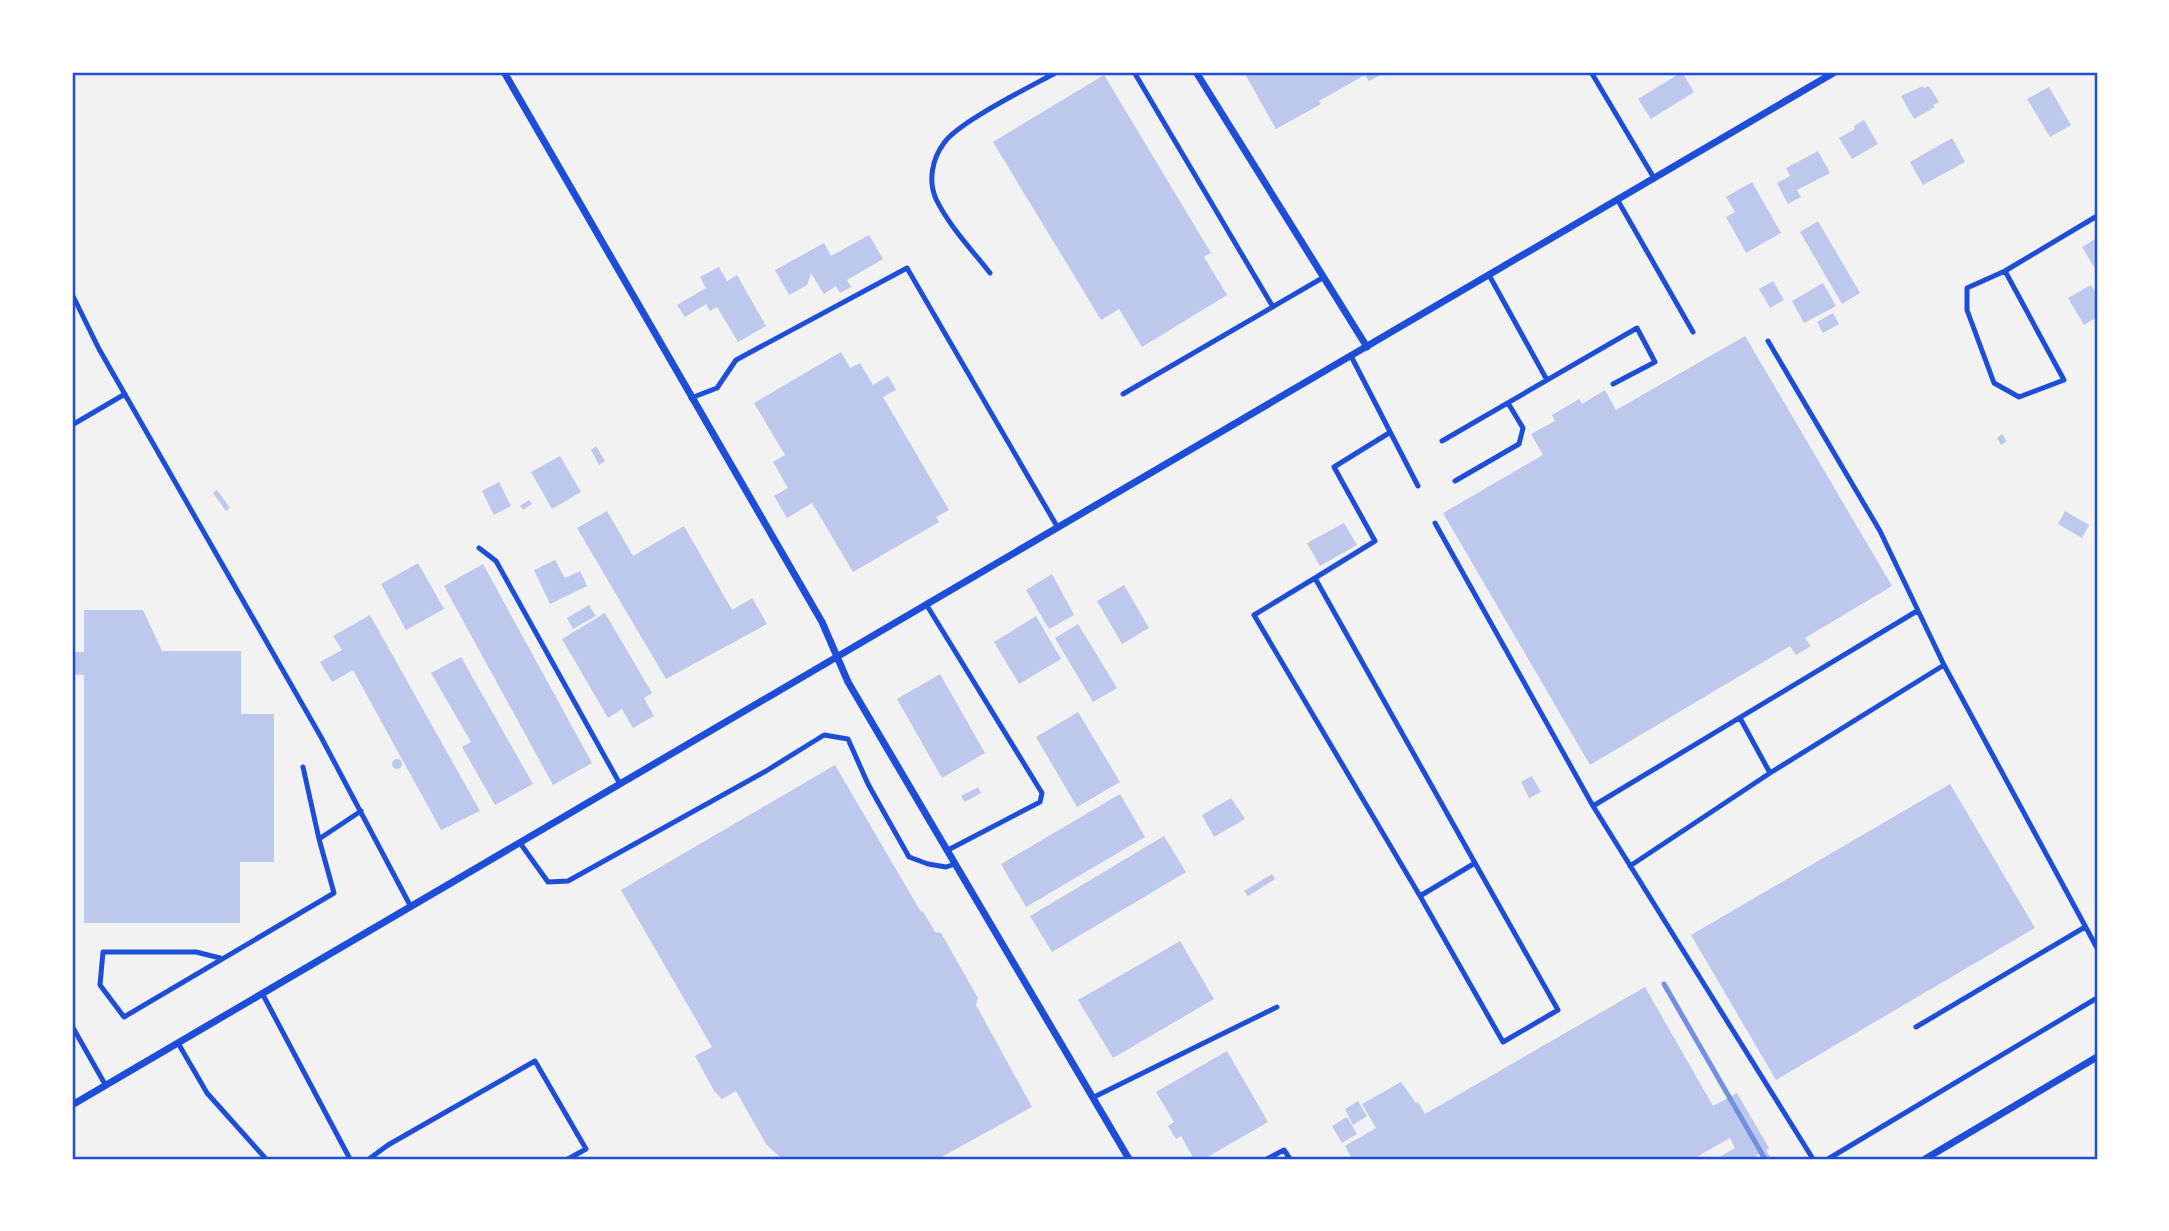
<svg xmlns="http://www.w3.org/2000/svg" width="2169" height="1231" font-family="Arial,sans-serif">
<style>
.building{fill:#bdc9ec}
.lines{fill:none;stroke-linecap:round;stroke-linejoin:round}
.service{stroke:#1d4ed8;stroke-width:5}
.minor{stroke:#1d4ed8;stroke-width:7}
.rail{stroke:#7290e2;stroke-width:5}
.neatline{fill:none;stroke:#1d4ed8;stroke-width:2.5}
</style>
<rect width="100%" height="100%" fill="#f2f2f2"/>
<path class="building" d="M1244 72H1386L1369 81 1365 75 1319 101 1321 104 1276 129Z
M1682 72 1694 92 1651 119 1638 99Z
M1104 75 1211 253 1204 257 1227 295 1142 347 1119 309 1101 320 993 142Z
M1923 86 1924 88 1929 86 1939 102 1933 105 1935 107 1914 119 1901 96Z
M2049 87 2071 125 2050 137 2027 99Z
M1864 120 1878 144 1852 159 1839 138 1855 129 1854 126Z
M1952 138 1965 162 1923 185 1910 162Z
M1818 151 1830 173 1797 190 1801 197 1788 204 1777 183 1790 176 1786 168Z
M1752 182 1781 233 1746 253 1726 217 1735 212 1726 197Z
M1818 221 1860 293 1842 304 1800 232Z
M869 235 883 259 847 280 851 287 840 293 836 286 824 294 811 273 807 285 789 295 775 270 824 243 831 256Z
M2097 238V272L2082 247Z
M719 267 727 281 737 275 766 326 738 342 717 307 710 311 706 304 685 317 677 305 706 288 700 277Z
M1773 281 1784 300 1770 308 1759 289Z
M1823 283 1836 306 1804 323 1792 301Z
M2091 285 2097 296V317L2084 325 2068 298Z
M1833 313 1839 324 1823 333 1817 322Z
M1745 336 1892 586 1805 638 1811 646 1796 655 1790 646 1590 765 1443 513 1543 455 1531 434 1555 421 1552 415 1579 399 1582 404 1605 390 1616 410Z
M841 352 850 368 860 363 873 385 888 376 896 390 883 397 949 510 936 517 939 522 853 572 812 503 787 518 774 496 788 488 773 462 785 455 754 403Z
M2002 434 2007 441 2001 445 1997 438Z
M596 446 605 461 599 465 591 450Z
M560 456 581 492 552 509 531 472Z
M499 482 511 506 494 515 482 491Z
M217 490 230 508 226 511 213 493Z
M529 500 532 504 523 510 520 506Z
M607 511 633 556 684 526 732 610 752 598 767 624 666 679 577 528Z
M2065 511 2089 525 2082 538 2058 524Z
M1344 523 1357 545 1320 566 1307 543Z
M555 560 565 578 580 571 587 586 550 604 534 570Z
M418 563 444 609 406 630 381 584Z
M483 564 592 763 553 785 444 586Z
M1052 574 1074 615 1049 629 1026 590Z
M1124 585 1149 628 1122 644 1097 601Z
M589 605 596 616 573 629 567 618Z
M84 610H143L162 651H241V714H274V862H240V923H84V675L72 674V652H84Z
M605 613 652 693 644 698 654 716 633 728 622 709 608 718 562 639Z
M370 615 480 811 441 830 353 670 332 682 320 662 342 650 333 636Z
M1036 616 1061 659 1019 684 994 642Z
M1078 624 1117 688 1093 702 1055 638Z
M461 657 533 784 495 805 462 747 471 742 431 673Z
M940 674 985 753 942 778 897 699Z
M1078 712 1120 782 1077 807 1036 737Z
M392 764a5 5 0 1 1 10 0a5 5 0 1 1-10 0Z
M835 765 921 912 923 911 935 932 941 933 978 998 976 1005 1032 1107 938 1159H782L766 1144 736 1091 722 1099 714 1091 695 1056 712 1047 621 890Z
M1532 776 1541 792 1529 798 1521 782Z
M1950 784 2035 928 1776 1080 1691 935Z
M978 787 981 793 965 802 961 796Z
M1120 794 1145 837 1026 907 1001 864Z
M1231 798 1245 819 1214 837 1202 815Z
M1164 836 1186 872 1052 952 1030 916Z
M1272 874 1275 879 1248 896 1244 891Z
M1180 941 1214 999 1113 1058 1078 1000Z
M1645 987 1713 1106 1737 1093 1769 1148 1766 1150 1771 1159H1761L1759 1154 1756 1156 1758 1159H1719L1718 1158 1735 1148 1730 1138 1693 1159H1352L1345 1146 1376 1128 1362 1104 1401 1082 1416 1103 1418 1102 1425 1114Z
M1227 1051 1268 1122 1204 1159H1194L1181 1136 1176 1139 1168 1126 1174 1122 1156 1092Z
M1358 1101 1367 1116 1353 1125 1345 1109Z
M1347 1117 1357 1134 1342 1143 1332 1126Z"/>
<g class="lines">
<path class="service" d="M1134 72 1273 307
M1591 72 1654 178
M1617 199 1693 332
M2005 271 1967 288V310L1994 383 2019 397 2064 380 2005 271 2097 216
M990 273C972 250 949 226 936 199 928 181 932 159 944 143 958 122 1032 86 1057 72
M1489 275 1547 380
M72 294 99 349 321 737 411 907
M1768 341 1880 531 1944 665 2097 948
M1351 356 1418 486
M1123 394 1324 277
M691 398 717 388 736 360 907 268 1058 528
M72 425 125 394
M1442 441 1637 328 1655 362 1613 384
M1455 481 1519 444 1523 428 1508 403
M1435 523 1593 806 1917 611
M479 548 496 561 620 784
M1315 578 1254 615 1420 896 1475 863 1315 578 1375 541 1334 467 1389 433
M926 604 1042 793 1040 802 948 850
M1740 718 1770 773
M303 767 319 839
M1593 806 1813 1159
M520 843 548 882 568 881 766 771 824 735 848 739 868 784 909 857 928 864 946 867 955 864
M1630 866 1770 773 1944 665
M1420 896 1503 1042 1558 1010 1475 863
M220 958 196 952H103L100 985 124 1017 334 893 319 839 361 811
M262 993 350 1159
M72 1026 106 1086
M1916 1027 2085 927
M178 1043 207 1093 266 1159
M1094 1097 1277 1007
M369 1159 388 1145 535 1061 586 1149 568 1159
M1267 1159 1284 1150 1290 1159
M1828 1159 2097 998"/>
<path class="minor" d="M504 72 822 622 848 682 1129 1159
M1196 72 1367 347
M72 1105 1835 72
M1925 1159 2097 1057"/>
<path class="rail" d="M1664 984 1765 1159"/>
</g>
<rect width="2169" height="1231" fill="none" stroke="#ffffff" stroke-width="147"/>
<rect x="74" y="74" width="2022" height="1084" class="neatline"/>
</svg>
